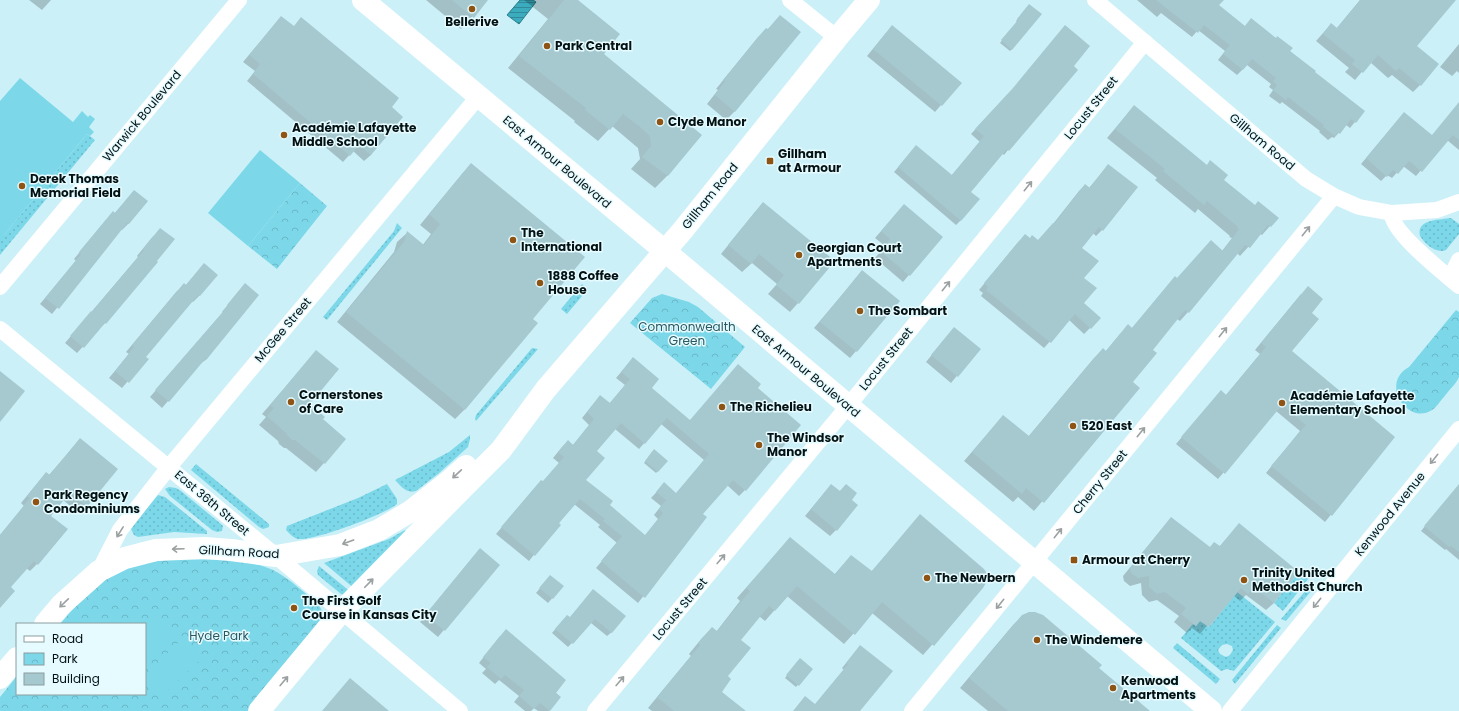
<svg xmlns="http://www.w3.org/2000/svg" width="1459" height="711" font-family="Poppins,sans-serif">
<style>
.grass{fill:url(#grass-dots);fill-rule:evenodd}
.park{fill:url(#park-crowns)}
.pitch{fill:#7cd8e9}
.water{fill:url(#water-rules);stroke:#2b7d8b}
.shadow{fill:#0003;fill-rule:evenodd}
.building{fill:#a6c9d0;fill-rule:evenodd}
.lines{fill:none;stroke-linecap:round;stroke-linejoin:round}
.minor{stroke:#fff;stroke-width:16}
.secondary{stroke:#fff;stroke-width:22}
.oneway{stroke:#9ba0a1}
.poi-dot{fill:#8f5313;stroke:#e5fbff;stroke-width:1.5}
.labels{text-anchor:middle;stroke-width:3;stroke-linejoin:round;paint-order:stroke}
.poi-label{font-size:12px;font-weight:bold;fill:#051214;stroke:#e5fbff;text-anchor:start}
.street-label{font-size:12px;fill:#051214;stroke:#e5fbff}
.park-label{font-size:12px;fill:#295861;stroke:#e5fbff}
</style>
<defs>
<pattern id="grass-dots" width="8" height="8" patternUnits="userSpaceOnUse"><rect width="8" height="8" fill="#7cd8e9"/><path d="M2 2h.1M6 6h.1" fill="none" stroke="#6ab8c7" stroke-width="1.8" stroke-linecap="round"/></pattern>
<pattern id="park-crowns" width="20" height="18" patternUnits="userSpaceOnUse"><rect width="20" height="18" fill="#7cd8e9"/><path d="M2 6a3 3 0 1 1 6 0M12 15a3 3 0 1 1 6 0" fill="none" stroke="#6ab8c7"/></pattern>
<pattern id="water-rules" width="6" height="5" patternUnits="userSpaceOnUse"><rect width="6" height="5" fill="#3babbe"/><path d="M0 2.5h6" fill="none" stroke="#308a99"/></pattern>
</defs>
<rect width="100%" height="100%" fill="#ccf0f8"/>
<path class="grass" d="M87 134 95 140 0 255V232L4 235Z
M1451 218 1459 224V234L1446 250C1436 254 1425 244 1420 236 1416 219 1439 220 1451 218Z
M397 223 402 228 327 320 323 317 394 231Z
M582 284 588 289 567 314 561 309Z
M532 348 538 349 476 421 475 419 476 415Z
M470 435V439L468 447 438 474 416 491C406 494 401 486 395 480L449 452Z
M196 464 269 524V527L263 529 259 527 191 470Z
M387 484 397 499V504C386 514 314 541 298 539 293 538 289 533 286 530L287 526 358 498Z
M169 487 176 488 181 491 221 524 223 526 222 531 217 532 212 530 170 496 165 489Z
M158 495 165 497 207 531V534L174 532 138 537 134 535 131 529 132 526Z
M405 530 408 535 356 590 324 563 389 539Z
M319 566 352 593 343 595 341 594 318 575 317 571Z
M1299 570 1309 578 1283 611 1274 603 1299 572Z
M1313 582V589L1286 621 1281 619Z
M1237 592 1275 622 1234 671 1227 669 1221 671 1181 638 1193 624 1196 626 1200 621 1209 627ZM1227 644 1232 646 1233 650 1230 655 1226 657 1220 654 1218 650 1222 645Z
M1277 625 1281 628 1235 684 1232 680Z
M1177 643 1220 679 1216 684 1173 648Z"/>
<path class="park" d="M300 183 327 206 277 269 248 246Z
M662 294 689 302 698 307 745 347 711 389 630 323 652 298Z
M1456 310 1459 312C1459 328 1459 343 1459 359 1459 364 1459 372 1459 377 1457 383 1448 391 1444 397 1440 401 1437 407 1432 410 1408 426 1379 383 1409 367Z
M172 559C201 560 247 557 273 570 290 579 305 593 319 605L325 617 254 711H0V697L17 676V694H145V624H60L80 601 102 580 129 567 151 562Z"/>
<path class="pitch" d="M20 78 73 122 82 111 88 117 90 115 95 119 89 127 94 132 90 136 87 134 0 240V101Z
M260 150 300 183 248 246 208 213Z
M157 614 176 633 145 663V626Z
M182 639 201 659 159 698 145 683V675Z"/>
<path class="water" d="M520 0H533L536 2 519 24 507 15Z"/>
<path class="shadow" d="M29 0H51L42 10Z
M426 0H487L461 29Z
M524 0H576L602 54 701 135 667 176 655 188 631 169 640 159 638 148 612 126 598 141 574 122 575 121 508 68 548 19Z
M1137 0H1222L1218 6 1244 27 1251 20 1313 72 1364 111 1350 128 1346 125 1334 138 1332 137 1328 140 1319 132 1320 131 1282 102 1280 104 1269 96 1273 90 1269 87 1271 84 1247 65 1237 75 1218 60 1225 51 1198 30 1192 37 1161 13 1157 17Z
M1360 0H1455L1416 46 1420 85 1413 92 1392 75 1388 78 1370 62 1355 80 1345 72 1349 68 1316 41 1331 24 1336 29Z
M1027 7 1012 49 1010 51 1000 43 1017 22 1016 21Z
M780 16 735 111 726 120 707 104 718 90 716 89 758 37 766 29 767 30Z
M281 17 390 107 371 155 364 161 353 151 343 162 247 81 255 71 243 62Z
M886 33 960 83 935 112 867 56Z
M1459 44V73L1457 71 1452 76 1440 67Z
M1008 94V150L1004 155 1002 153 970 192 961 220 956 225 894 172 912 151 951 176 980 142 971 134Z
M1134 106 1206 166 1210 162 1223 180 1254 206 1277 218 1262 235 1260 234 1240 256 1237 253 1188 312 1180 321 1177 319 1152 350 1132 383 1138 388 1034 511 1018 497 1013 502 964 461 1003 416 1028 437 1094 358 1103 349 1105 352 1120 334 1132 328 1175 277 1177 279 1222 251 1232 238 1229 237 1230 236 1198 209 1195 213 1155 180 1157 178 1107 138Z
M1459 110V150L1447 140 1416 176 1403 166 1392 178 1387 175 1381 181 1361 164 1399 119 1432 136Z
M471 164 532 319 465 409 455 419 337 322 394 252 397 242 407 233 422 246 431 234 420 225 462 174Z
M1108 165 1102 230 1096 236 1093 233 1081 248 1083 304 1090 328 1084 334 1069 320 1044 348 981 296 983 293 979 290 1019 241 1030 239 1038 241 1053 224 1079 191 1085 185 1089 188Z
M134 191 147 202 128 224 122 230 121 229 52 314 40 304 76 261 74 259 107 219 114 214Z
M904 205 941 237 903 282 875 258 885 246 875 238Z
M755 212 798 303 790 312 768 294 777 284 752 263 742 272 721 254Z
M154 235 105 323 77 353 65 343 138 257 137 256Z
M204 264 216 275 199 296 193 302 192 301 145 357 147 359 122 388 109 378 129 354 126 352 177 291 185 286Z
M862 271 899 301 850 358 814 328Z
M239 291 207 359 200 364 162 408 150 397 223 312H222Z
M1301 294 1310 313 1291 351 1394 437 1325 522 1266 473 1300 431 1276 411 1218 479 1176 444 1221 391 1226 395 1260 354 1255 350Z
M948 335 979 349 951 383 926 362Z
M316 352 308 404 321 420 345 439 316 472 286 448H284L279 444 278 441 259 425 266 417 262 414Z
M628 364 650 388 690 421 757 388 745 490 739 496 727 485 702 514 705 517 638 603 596 568 617 543 598 527 600 525 574 504 529 561 496 534 536 487 543 482 559 463 553 458 562 447 568 441 573 445 589 425 582 418 595 402 609 404 625 385 616 378ZM661 424 704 460 676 494 664 484 651 498 661 506 654 515 658 519 645 536 608 506 585 480 595 452 615 429 639 449Z
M80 439 86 506 79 513 63 500 50 516 37 564 30 571 26 568 9 587 0 606V535L24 506 21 503 40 480 49 475Z
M652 452 667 461 656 473 644 463Z
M846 485 850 500 836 530 830 536 805 516 825 492H839Z
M1459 485V560L1446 549 1445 550 1421 531Z
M920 516 982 588 923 655 872 613 844 644 787 596 765 621 759 616 739 640 720 692 744 711H652L648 708 691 656 689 654 702 638 712 628 716 632 740 601 737 598 790 538 834 575 851 556 871 572Z
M1171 518 1210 548 1219 547 1239 525 1274 603 1266 610 1246 595 1240 601 1233 595 1200 634 1192 628 1187 633 1174 622 1179 616 1157 600 1149 602 1142 595 1141 583 1130 586 1124 581 1123 576Z
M474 556 498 565 438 637 420 622Z
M546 581 562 587 548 603 536 593Z
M589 595 612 632 607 636 591 623 568 647 552 633 563 620 570 618Z
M1022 616 1149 711H988L960 688 1013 625Z
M500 636 560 697 549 711H538L534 708 531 711H525L514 702 519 696 499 680 495 684 482 673 486 669 479 663Z
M856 651 858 711H793L815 705 844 670 842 668Z
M798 661 811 669 796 687 785 678Z"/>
<path class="building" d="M452 0H488L474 18Z
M564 0H578L620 34 604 54 702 135 668 176 642 157 651 146 650 136 639 126 623 114 610 130 585 110 586 108 519 56Z
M1156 0H1224L1219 5 1245 26 1251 18 1276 38 1277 36 1293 48 1290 51 1316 71 1315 72 1365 111 1356 123 1351 119 1340 134 1338 132 1335 136 1323 127 1324 125 1288 97 1286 100 1273 90 1277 85 1273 81 1276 78 1252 59 1243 70 1223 54 1230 45 1204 25 1198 33Z
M1360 0H1456L1417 46 1439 64 1421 86 1399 68 1396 71 1378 55 1363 73 1352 64 1355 60 1323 34 1331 23 1337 28Z
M1029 4 1042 14 1012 50 1001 40 1018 20 1017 19Z
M780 15 801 32 735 112 715 95 725 81 723 80 766 28 768 29Z
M281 16 294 26 301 17 399 98 392 107 403 117 371 155 359 145 350 156 253 74 260 64 249 55Z
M892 25 962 83 942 106 873 49Z
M1065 25 1090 46 1074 66 1078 70 1009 151 1007 149 971 192 980 199 961 221 898 167 916 145 952 175 984 136 975 129 1013 88Z
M1459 102V140L1453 135 1422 172 1409 161 1398 174 1393 170 1387 177 1366 158 1404 112 1432 135Z
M1134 105 1207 165 1210 160 1228 175 1224 180 1255 205 1258 201 1279 218 1271 227 1268 225 1250 248 1245 245 1189 313 1185 310 1153 350 1157 353 1133 382 1140 388 1044 503 1026 488 1022 494 972 452 1003 415 1029 436 1103 348 1106 351 1128 324 1132 328 1175 276 1177 278 1211 240 1223 251 1239 229 1237 228 1238 227 1207 201 1204 205 1163 171 1165 169 1115 129Z
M471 163 585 257 533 319 538 323 465 410 346 312 404 242 407 231 424 245 440 224 429 214Z
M1108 164 1138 187 1103 231 1099 227 1082 248 1099 261 1084 278 1097 288 1084 303 1101 318 1091 329 1075 314 1074 315 1051 343 986 290 988 287 984 283 1025 234 1030 238 1032 235 1038 240 1053 223 1054 224 1085 184 1090 188Z
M134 190 148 201 129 224 127 223 59 309 45 298 81 254 79 252 113 211 115 213Z
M763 202 835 261 799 304 776 285 784 275 759 254 751 264 728 245Z
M904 204 943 237 910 276 880 251 890 239 881 231Z
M160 228 175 239 157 261 158 262 106 324 105 323 84 348 70 336 91 311 92 312 144 250 143 249Z
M204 263 218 275 200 296 198 295 146 357 149 359 129 383 115 371 134 347 132 345 184 283 186 285Z
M862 270 900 301 857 352 820 322Z
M245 283 259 295 207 359 206 358 169 402 155 390 228 306 227 305Z
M1308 286 1323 299 1312 313 1319 319 1292 351 1395 437 1332 516 1271 466 1306 425 1282 405 1225 474 1181 437 1221 390 1226 395 1266 347 1261 343Z
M954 327 981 349 958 377 931 355Z
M316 350 339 369 310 404 325 417 323 419 346 439 325 464 295 440H292L287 435 286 433 267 416 274 408 270 405Z
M633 357 659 379 652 388 690 420 738 364 761 384 758 388 801 425 746 491 733 480 703 514 707 517 645 598 601 561 622 536 603 521 605 519 580 499 559 523 561 525 535 556 501 527 541 480 543 481 564 457 558 452 568 440 573 445 594 419 587 412 600 395 610 403 630 379 621 372ZM667 418 709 454 676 493 664 482 656 492 666 500 659 509 663 513 645 535 610 505 613 501 586 480 605 458 597 451 621 423 645 444Z
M0 371 25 391 0 422Z
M80 438 118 469 87 507 70 493 67 496 51 516 68 529 38 565 34 561 11 587 15 591 0 608V535L30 498 27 496 46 472 50 475Z
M654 449 668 461 658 472 645 461Z
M831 484 840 491 846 484 857 493 852 500 858 505 837 531 811 509Z
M1459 484V552L1451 546 1449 547 1424 526Z
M920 514 984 569 988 575 987 581 983 588 934 646 882 602 855 635 797 586 775 611 769 606 741 640 751 648 728 676 731 679 722 692 746 711H674L657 697 700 645 698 643 712 627 717 631 750 591 746 588 790 537 835 574 851 555 872 571Z
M1171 517 1210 547 1214 542 1220 546 1239 523 1299 572 1274 603 1254 587 1248 594 1241 588 1209 627 1200 621 1196 626 1181 614 1186 608 1165 592 1157 594 1149 587V576L1138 578 1131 573 1130 568Z
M480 548 500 565 445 631 425 615Z
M550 575 564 586 553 599 539 588Z
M593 589 626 616 612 633 595 619 573 644 555 629 567 615 570 617Z
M1029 612H1035L1043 615 1102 665 1099 668 1150 711H1008L969 678 1022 615Z
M506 629 566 680 556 693 561 697 550 711 540 703 534 709 519 696 524 690 505 675 501 679 487 667 491 663 483 657Z
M860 645 893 671 860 711H793L805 696 815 704 848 664 846 663Z
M800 658 813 669 799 686 786 675Z
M350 678 389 711H322Z"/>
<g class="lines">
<path class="minor" d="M790 0 837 38
M1095 0 1306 179 1334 196 1359 207 1392 213 1437 210 1459 202
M1392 213C1390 231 1444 273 1459 286
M1450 278 1459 260
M0 287 239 0
M0 329 276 556 460 711
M99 571 120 530 169 467 478 97
M595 711 848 406 1145 42
M912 711 1334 196
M1230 711 1459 429"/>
<path class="secondary" d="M363 0 678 262 1211 711
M45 624 61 605 99 571 125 558 156 550 205 548 231 550 276 556 340 545 379 530 411 511 448 482 466 466
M0 678 17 658
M259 711 341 612 459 492 501 450 546 389 683 230 837 38 869 0"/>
</g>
<defs><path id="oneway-shaft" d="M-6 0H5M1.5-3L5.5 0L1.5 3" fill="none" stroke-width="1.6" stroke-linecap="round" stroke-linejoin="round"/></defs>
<g class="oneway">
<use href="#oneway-shaft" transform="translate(1028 186) rotate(-51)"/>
<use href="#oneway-shaft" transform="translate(1306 231) rotate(-51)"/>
<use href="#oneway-shaft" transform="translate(946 286) rotate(-51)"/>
<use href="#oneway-shaft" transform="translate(1223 332) rotate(-51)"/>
<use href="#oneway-shaft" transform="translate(1141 432) rotate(-51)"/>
<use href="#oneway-shaft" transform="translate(1434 459) rotate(129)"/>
<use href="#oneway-shaft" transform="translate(457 474) rotate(137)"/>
<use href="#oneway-shaft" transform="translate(120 532) rotate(122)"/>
<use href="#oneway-shaft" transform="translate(1058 533) rotate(-51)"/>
<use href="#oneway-shaft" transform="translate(348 542) rotate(160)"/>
<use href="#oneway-shaft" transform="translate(178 549) rotate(178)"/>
<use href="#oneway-shaft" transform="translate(721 559) rotate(-50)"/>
<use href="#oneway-shaft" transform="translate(369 583) rotate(-46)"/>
<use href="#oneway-shaft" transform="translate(64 603) rotate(136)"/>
<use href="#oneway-shaft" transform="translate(1317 603) rotate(129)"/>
<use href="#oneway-shaft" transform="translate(1000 604) rotate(129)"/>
<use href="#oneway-shaft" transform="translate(284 681) rotate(-50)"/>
<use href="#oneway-shaft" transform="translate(620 681) rotate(-50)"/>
</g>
<g class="poi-dot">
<circle cx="472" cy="9" r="4"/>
<circle cx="547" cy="46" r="4"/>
<circle cx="660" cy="122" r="4"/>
<circle cx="284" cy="135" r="4"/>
<rect x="766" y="157" width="8" height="8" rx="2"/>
<circle cx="22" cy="186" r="4"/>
<circle cx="513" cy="240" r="4"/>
<circle cx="799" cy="255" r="4"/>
<circle cx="540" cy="283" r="4"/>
<circle cx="860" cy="311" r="4"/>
<circle cx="291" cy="402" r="4"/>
<circle cx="1282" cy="403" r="4"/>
<circle cx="722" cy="407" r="4"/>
<circle cx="1073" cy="426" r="4"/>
<circle cx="759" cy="445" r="4"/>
<circle cx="36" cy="502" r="4"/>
<rect x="1070" y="556" width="8" height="8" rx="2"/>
<circle cx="927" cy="578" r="4"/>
<circle cx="1244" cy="580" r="4"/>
<circle cx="294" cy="608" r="4"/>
<circle cx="1037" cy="640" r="4"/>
<circle cx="1113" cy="688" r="4"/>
</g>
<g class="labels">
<g class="poi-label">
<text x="472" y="26" text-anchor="middle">Bellerive</text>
<text x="555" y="50">Park Central</text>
<text x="668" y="126">Clyde Manor</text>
<text x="292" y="132">Académie Lafayette<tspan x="292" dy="14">Middle School</tspan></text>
<text x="778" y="158">Gillham<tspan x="778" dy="14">at Armour</tspan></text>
<text x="30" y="183">Derek Thomas<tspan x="30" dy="14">Memorial Field</tspan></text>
<text x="521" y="237">The<tspan x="521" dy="14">International</tspan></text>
<text x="807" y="252">Georgian Court<tspan x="807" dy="14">Apartments</tspan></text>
<text x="548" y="280">1888 Coffee<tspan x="548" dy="14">House</tspan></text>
<text x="868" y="315">The Sombart</text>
<text x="299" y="399">Cornerstones<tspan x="299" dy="14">of Care</tspan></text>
<text x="1290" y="400">Académie Lafayette<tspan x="1290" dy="14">Elementary School</tspan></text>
<text x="730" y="411">The Richelieu</text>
<text x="1081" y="430">520 East</text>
<text x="767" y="442">The Windsor<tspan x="767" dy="14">Manor</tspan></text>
<text x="44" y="499">Park Regency<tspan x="44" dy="14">Condominiums</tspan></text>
<text x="1082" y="564">Armour at Cherry</text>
<text x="1252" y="577">Trinity United<tspan x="1252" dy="14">Methodist Church</tspan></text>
<text x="935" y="582">The Newbern</text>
<text x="302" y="605">The First Golf<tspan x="302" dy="14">Course in Kansas City</tspan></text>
<text x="1045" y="644">The Windemere</text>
<text x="1121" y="685">Kenwood<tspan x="1121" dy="14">Apartments</tspan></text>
</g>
<g class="street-label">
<text transform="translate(1091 108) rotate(-51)" y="4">Locust Street</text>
<text transform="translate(142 116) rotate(-50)" y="4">Warwick Boulevard</text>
<text transform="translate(1262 142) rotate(40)" y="4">Gillham Road</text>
<text transform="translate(557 162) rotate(40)" y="4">East Armour Boulevard</text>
<text transform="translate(710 196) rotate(-51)" y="4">Gillham Road</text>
<text transform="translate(283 330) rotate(-50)" y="4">McGee Street</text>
<text transform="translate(886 359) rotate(-51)" y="4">Locust Street</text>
<text transform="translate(806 371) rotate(40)" y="4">East Armour Boulevard</text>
<text transform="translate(1100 482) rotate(-51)" y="4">Cherry Street</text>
<text transform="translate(212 503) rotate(40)" y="4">East 36th Street</text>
<text transform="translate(1390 514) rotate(-51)" y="4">Kenwood Avenue</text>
<text transform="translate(239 552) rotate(3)" y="4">Gillham Road</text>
<text transform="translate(680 609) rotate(-50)" y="4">Locust Street</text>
</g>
<g class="park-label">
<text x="687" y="331">Commonwealth<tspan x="687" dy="14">Green</tspan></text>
<text x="219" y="640">Hyde Park</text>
</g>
</g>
<rect x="16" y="623" width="130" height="72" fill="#e5fbff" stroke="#8b9ea1"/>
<rect x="24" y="636" width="20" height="6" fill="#ffffff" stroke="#8b9ea1"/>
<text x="52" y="643" font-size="12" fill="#051214">Road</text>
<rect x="24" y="653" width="20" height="12" fill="url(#park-crowns)" stroke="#8b9ea1"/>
<text x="52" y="663" font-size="12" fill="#051214">Park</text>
<rect x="24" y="673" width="20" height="12" fill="#a6c9d0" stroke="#8b9ea1"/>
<text x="52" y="683" font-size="12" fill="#051214">Building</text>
</svg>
